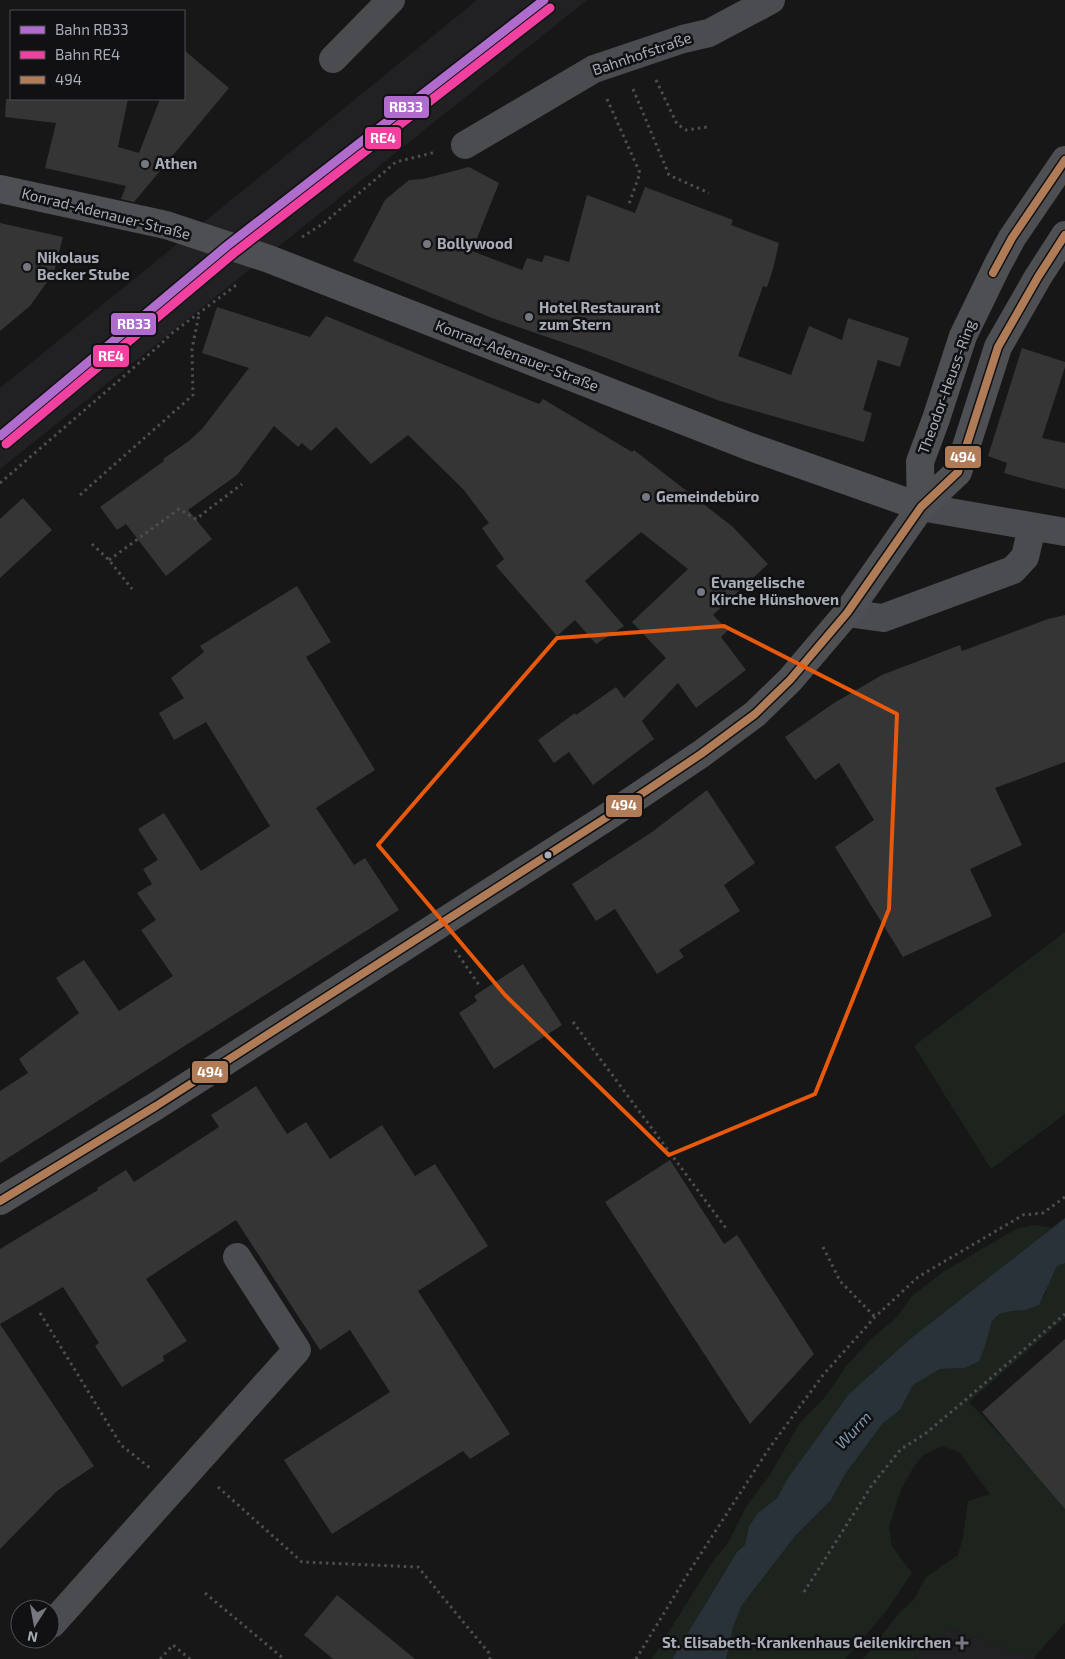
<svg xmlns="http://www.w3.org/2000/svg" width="1065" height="1659" font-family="'Exo 2',sans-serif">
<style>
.built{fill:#212123}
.green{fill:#1d241e}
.water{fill:#2a3239}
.building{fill:#353536}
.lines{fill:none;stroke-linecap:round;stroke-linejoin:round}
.path{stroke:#4d4e52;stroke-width:3;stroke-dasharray:2.5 4;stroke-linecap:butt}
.minor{stroke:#4b4c50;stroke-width:28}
.major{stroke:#4d4f52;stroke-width:28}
.bus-1-casing{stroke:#111113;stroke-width:11}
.bus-1{stroke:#b07c57;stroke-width:8}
.rail-1-casing{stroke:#111113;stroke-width:12}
.rail-2-casing{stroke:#111113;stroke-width:12}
.rail-1{stroke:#b06ccc;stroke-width:9}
.rail-2{stroke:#f240a1;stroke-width:9}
.marked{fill:none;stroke:#e8590c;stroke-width:4;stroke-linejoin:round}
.poi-dot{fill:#757880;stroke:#111113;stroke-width:2}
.bus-dot{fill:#a8adb8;stroke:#111113;stroke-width:2}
.labels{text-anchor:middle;stroke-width:5;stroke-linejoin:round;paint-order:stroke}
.street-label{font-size:15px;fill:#a8adb8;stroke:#111113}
.poi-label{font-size:15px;font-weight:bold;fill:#a8adb8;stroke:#111113;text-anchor:start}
.water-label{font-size:16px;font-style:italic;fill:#7f9bb3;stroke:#111113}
.line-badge{stroke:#111113;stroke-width:2}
.badge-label{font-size:14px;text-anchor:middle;font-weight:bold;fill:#fff}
</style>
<rect width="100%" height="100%" fill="#171717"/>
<path class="built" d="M477 0H587L0 469V388Z
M949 1628 1037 1659H915Z"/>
<path class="green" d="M1065 932V1114L991 1169 914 1046Z
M1034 1225 1052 1228 910 1339 849 1394 788 1478 777 1498 758 1513 749 1526 745 1545 737 1552 672 1659H652L713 1561 728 1543 747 1505 770 1475 799 1424 826 1396 847 1365 872 1338 897 1317 912 1296 943 1272 1016 1229Z
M1065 1263V1318L969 1402 1007 1442 1065 1506V1623L1033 1658 949 1628 915 1659H863L899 1613 914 1599 926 1577 958 1555 963 1537 968 1501 990 1494 959 1452 942 1446 922 1456 913 1468 901 1490 889 1527 892 1546 912 1573 887 1610 845 1659H726L733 1627 742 1605 796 1535 831 1500 844 1474 883 1423 900 1410 913 1385 940 1369 965 1368 992 1321 999 1314 1012 1311 1025 1310 1044 1297 1049 1282 1057 1266Z"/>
<path class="water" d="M1065 1218V1263L1057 1266 1039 1305 1025 1310 1012 1311 999 1314 992 1321 984 1349 979 1361 965 1368 940 1369 913 1385 900 1410 883 1423 845 1474 831 1500 796 1535 742 1605 733 1627 726 1659H672L737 1552 745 1545 749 1526 758 1513 777 1498 788 1478 849 1394 910 1339Z"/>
<path class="building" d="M184 50 229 88 134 202 121 199 126 186 45 168 56 123 5 117 6 99H128L118 147 139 153 160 99H184Z
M469 167 499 183 472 251 522 270 527 258 542 262 545 255 569 262 587 195 635 213 645 187 733 220 731 225 779 243 773 269 767 287 763 286 738 356 791 375 809 326 842 340 848 318 909 338 900 367 878 360 863 410 872 413 864 442 720 401 585 350 492 318 353 261 385 200 409 180 423 179Z
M0 223 63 237 54 272 30 306 0 331Z
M217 307 310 337 326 316 539 404 543 399 632 452 634 450 733 527 768 564 713 615 728 630 721 637 746 670 696 708 678 683 642 721 654 739 593 785 569 752 554 763 538 740 575 713 576 715 616 687 624 698 666 658 632 622 688 569 641 532 585 581 624 626 596 644 575 620 557 636 496 566 504 559 482 528 489 523 463 489 408 435 371 464 336 427 311 451 302 443 298 447 274 426 237 475 188 510 212 539 166 576 126 524 117 530 100 507 164 461 163 459 189 441 202 429 249 368 202 353Z
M1022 348 1065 362V367L1042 438 1065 443V489L1032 481 1004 473 1007 463 988 456Z
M23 498 52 530 0 578V519Z
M297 586 331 642 306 657 375 770 316 808 354 865 365 858 399 910 0 1163V1091L28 1073 19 1059 79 1013 56 978 84 960 119 1011 173 976 141 930 156 920 137 893 152 884 143 869 158 860 138 829 164 813 201 871 270 826 206 722 174 740 159 713 184 698 171 678 204 652 200 646Z
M1065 615V762L995 788 1022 845 970 869 992 916 903 957 835 847 874 820 839 763 815 780 785 737 834 703 882 675 960 645 962 651 1048 619Z
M707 790 755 863 724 885 740 911 679 950 684 957 657 974 615 909 596 921 572 884 652 832Z
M523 964 562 1025 494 1069 459 1013 477 1001 474 996Z
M256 1086 287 1134 306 1122 330 1159 382 1125 415 1176 435 1164 488 1246 418 1291 510 1434 470 1459 463 1451 332 1534 284 1460 390 1392 350 1330 320 1350 236 1220 146 1279 187 1341 163 1356 164 1361 122 1387 95 1346 99 1343 63 1287 0 1324 94 1466 57 1491 0 1549V1249L98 1190 97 1188 126 1170 134 1182 219 1127 211 1115Z
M670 1160 724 1244 737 1235 814 1354 750 1424 605 1202Z
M1065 1339V1509L982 1412Z
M337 1595 415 1659H333L304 1635Z"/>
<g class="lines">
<path class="path" d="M656 80 677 124 686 130 707 127
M633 89 669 175 709 193
M607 99 640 173 629 204
M302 237 324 223 396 162 436 152
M0 483 161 344 171 334 239 283
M80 495 193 395 192 349 199 314
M92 544 109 560 132 589
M109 560 179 509 196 519 242 484
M455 950 479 985
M573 1022 728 1231
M823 1247 840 1281 875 1317
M40 1313 121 1445 150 1468
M218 1487 302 1562 418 1567 489 1653 490 1659
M804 1592 872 1485 901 1449 925 1434 963 1402 1065 1314
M205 1593 284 1659
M160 1659 173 1645 190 1659
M636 1659 689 1572 768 1450 823 1375 875 1317 918 1277 1023 1215 1043 1213 1065 1197"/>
<path class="minor" d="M333 59 391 0
M465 145 594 69 683 39 709 33 771 0
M921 507 1065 532
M847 613 883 618 1013 570 1025 557 1032 527
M52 1624 297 1350 237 1257"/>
<path class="major" d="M0 189 166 225 269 259 748 446 921 507
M921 507 920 462 936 419 963 336 998 264 1012 238 1065 160
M0 1201 156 1106 604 819 701 754 755 714 790 680 847 613 921 507 958 472 998 347 1038 277 1065 235"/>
<defs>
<path id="bus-1" d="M993 273 1012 238 1065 160
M0 1201 156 1106 604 819 701 754 755 714 790 680 847 613 921 507 958 472 998 347 1038 277 1065 235"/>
</defs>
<use href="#bus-1" class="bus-1-casing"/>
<use href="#bus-1" class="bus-1"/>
<defs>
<path id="rail-1" d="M0 436 228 245 544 0"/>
<path id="rail-2" d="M6 444 234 253 550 8"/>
</defs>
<use href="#rail-1" class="rail-1-casing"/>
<use href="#rail-2" class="rail-2-casing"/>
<use href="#rail-1" class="rail-1"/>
<use href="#rail-2" class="rail-2"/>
</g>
<path class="marked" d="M724 626 897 714 889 909 815 1094 669 1155 505 995 378 845 557 638Z"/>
<g class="poi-dot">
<circle cx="145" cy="164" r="5"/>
<circle cx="427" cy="244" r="5"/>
<circle cx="27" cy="267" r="5"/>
<circle cx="529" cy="317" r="5"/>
<circle cx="646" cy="497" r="5"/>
<circle cx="701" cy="592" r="5"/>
<path d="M959.5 1635.5h5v5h5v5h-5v5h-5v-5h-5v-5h5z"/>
</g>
<circle class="bus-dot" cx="548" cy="855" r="4.5"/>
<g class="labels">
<g class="street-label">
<text transform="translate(642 54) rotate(-19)" y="5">Bahnhofstraße</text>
<text transform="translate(106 214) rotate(14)" y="5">Konrad-Adenauer-Straße</text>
<text transform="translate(517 356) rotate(21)" y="5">Konrad-Adenauer-Straße</text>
<text transform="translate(947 387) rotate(-70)" y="5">Theodor-Heuss-Ring</text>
</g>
<g class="poi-label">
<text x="155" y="169">Athen</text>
<text x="437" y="249">Bollywood</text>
<text x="37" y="263">Nikolaus<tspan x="37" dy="17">Becker Stube</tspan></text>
<text x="539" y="313">Hotel Restaurant<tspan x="539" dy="17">zum Stern</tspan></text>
<text x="656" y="502">Gemeindebüro</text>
<text x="711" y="588">Evangelische<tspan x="711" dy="17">Kirche Hünshoven</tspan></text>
<text x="951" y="1648" text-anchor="end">St. Elisabeth-Krankenhaus Geilenkirchen</text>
</g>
<g class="water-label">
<text transform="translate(853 1430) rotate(-47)" y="6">Wurm</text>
</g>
</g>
<g class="line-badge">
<rect x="383" y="95" width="47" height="24" rx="5" fill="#b06ccc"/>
<rect x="364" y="126" width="38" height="24" rx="5" fill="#f240a1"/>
<rect x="110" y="312" width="47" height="24" rx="5" fill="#b06ccc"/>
<rect x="92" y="344" width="38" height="24" rx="5" fill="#f240a1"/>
<rect x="944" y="445" width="38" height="24" rx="5" fill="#b07c57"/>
<rect x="605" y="794" width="38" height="24" rx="5" fill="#b07c57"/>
<rect x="191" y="1060" width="38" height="24" rx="5" fill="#b07c57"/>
</g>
<g class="badge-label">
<text x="406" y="112">RB33</text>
<text x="383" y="143">RE4</text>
<text x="134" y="329">RB33</text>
<text x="111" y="361">RE4</text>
<text x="963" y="462">494</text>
<text x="624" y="810">494</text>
<text x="210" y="1077">494</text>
</g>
<rect x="10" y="10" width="175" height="90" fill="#111113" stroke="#4d4f55"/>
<rect x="20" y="26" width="25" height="8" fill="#b06ccc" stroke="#4d4f55"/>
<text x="55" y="35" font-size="15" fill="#a8adb8">Bahn RB33</text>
<rect x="20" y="51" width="25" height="8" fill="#f240a1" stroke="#4d4f55"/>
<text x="55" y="60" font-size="15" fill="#a8adb8">Bahn RE4</text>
<rect x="20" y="76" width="25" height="8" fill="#b07c57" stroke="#4d4f55"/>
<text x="55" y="85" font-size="15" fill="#a8adb8">494</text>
<g transform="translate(35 1624) rotate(191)"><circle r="24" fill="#111113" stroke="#4d4f55"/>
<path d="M0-4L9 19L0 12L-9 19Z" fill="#757880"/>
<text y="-8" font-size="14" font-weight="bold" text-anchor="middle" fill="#a8adb8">N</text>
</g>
</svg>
